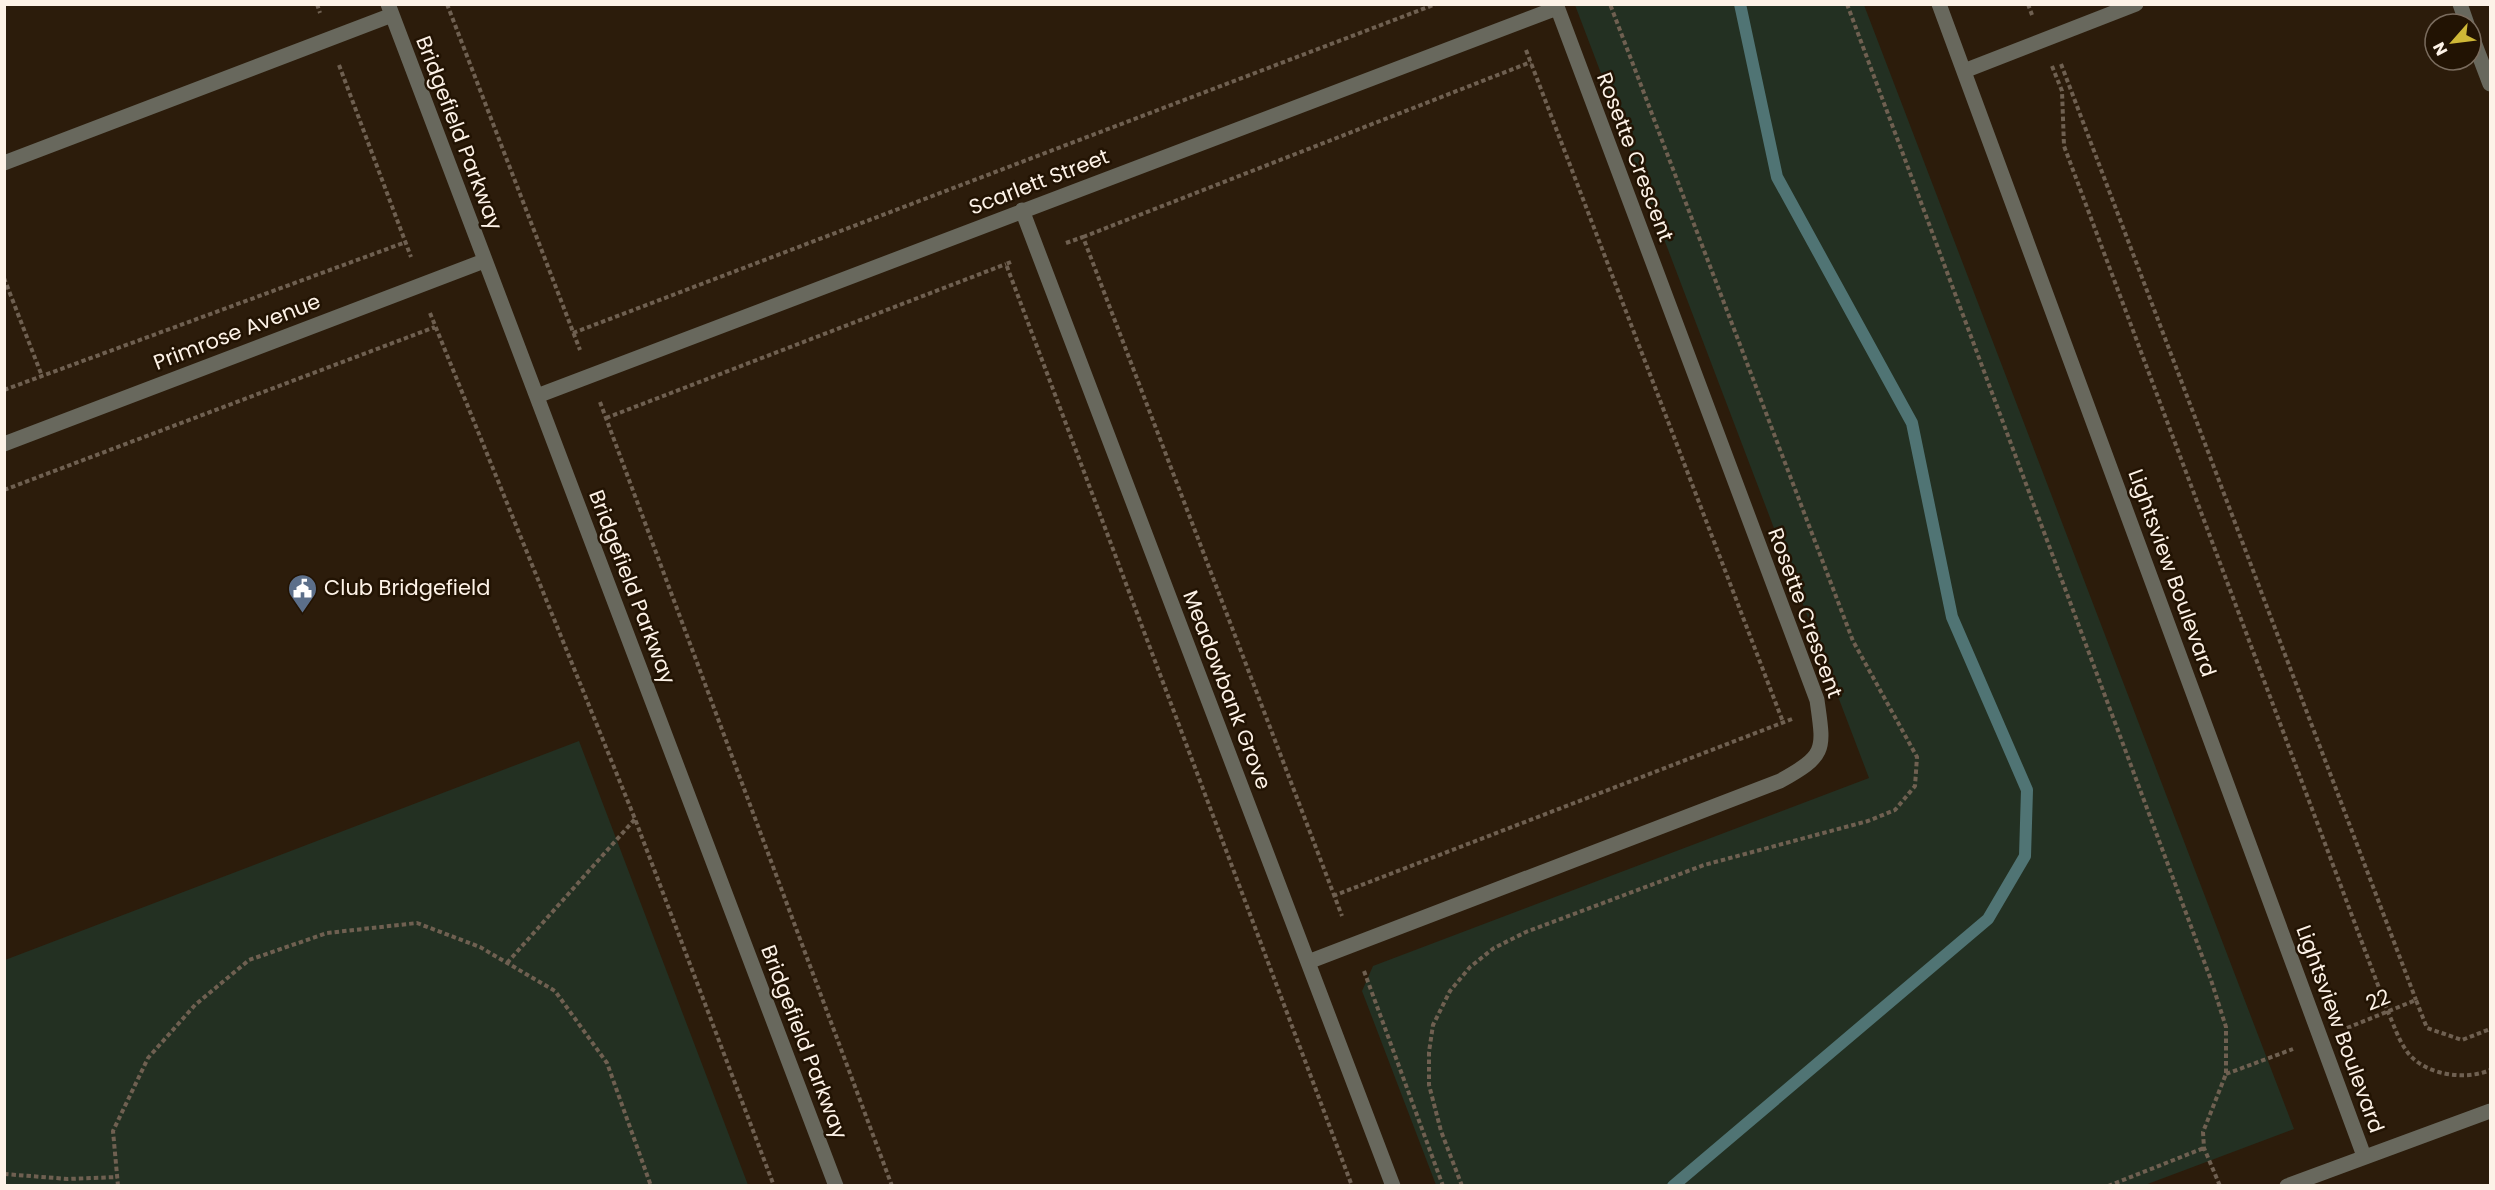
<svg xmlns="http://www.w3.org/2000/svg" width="2495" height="1190" font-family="Poppins,sans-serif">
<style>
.green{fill:#233022}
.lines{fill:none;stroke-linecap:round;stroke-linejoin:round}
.stream{stroke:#507474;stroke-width:12}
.path{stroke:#6f6051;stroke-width:4;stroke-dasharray:4.5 3;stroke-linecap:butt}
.minor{stroke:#68685d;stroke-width:15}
.labels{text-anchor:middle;stroke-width:5;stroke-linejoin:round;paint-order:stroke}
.street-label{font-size:21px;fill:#fdf2e7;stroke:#221303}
.poi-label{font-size:21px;fill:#fdf2e7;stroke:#221303;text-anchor:start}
</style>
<rect width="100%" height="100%" fill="#2c1c0b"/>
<path class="green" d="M1575 5H1864L2294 1129 2145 1185H1436L1362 991 1373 966 1869 778Z
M579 741 748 1185H5V960Z"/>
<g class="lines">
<path class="stream" d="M1673 1186 1988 919 2025 856 2027 790 1952 617 1912 423 1777 177 1740 4"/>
<path class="path" d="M317 4 320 13
M447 4 580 350
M1847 4 2211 980 2226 1027V1074L2203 1132 2204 1148 2220 1186
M2028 4 2032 15
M1526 50 1783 722
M2061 64 2416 1000
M339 65 411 257
M2052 66 2062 91 2064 146 2388 1012C2394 1025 2398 1039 2406 1050 2422 1075 2465 1081 2490 1070
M1083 237 1531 62
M1066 243 1083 237 1342 916
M1011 262 1006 264 1352 1186
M4 278 42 376
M430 313 635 819 774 1186
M573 333 1436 4
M4 390 406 242
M600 402 892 1186
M606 418 1006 264
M4 490 435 327
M1333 896 1792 719
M507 963 635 819
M1364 971 1443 1186
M2347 1028 2416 1000 2427 1028 2462 1040 2490 1029
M2226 1074 2293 1049
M4 1174 68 1179 117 1177
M118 1186 113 1131 148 1058 195 1005 249 960 327 933 417 923 480 947 555 991 607 1063 651 1186
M1462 1186 1441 1131 1429 1085V1052L1433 1025 1450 991 1470 967 1494 948 1526 932 1704 865 1868 821 1895 810 1915 786 1917 757 1853 641 1610 4
M2108 1186 2204 1148"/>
<path class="minor" d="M388 4 836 1186
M1939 4 2364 1156
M2460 4 2467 24
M2471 34 2490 84
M1964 71 2136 4
M4 163 392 15
M1022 210 1393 1186
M537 396 1557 8
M4 444 484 261
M1308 962 1780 781C1827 755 1824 750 1817 700L1556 4
M2287 1186 2490 1111"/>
</g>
<defs>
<symbol id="civic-pin" viewBox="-11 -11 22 30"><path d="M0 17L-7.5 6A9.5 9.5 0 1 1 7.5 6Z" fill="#5c6f8a" stroke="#221303"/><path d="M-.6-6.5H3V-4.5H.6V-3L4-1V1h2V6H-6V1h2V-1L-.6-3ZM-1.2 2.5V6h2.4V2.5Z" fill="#fff"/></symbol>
</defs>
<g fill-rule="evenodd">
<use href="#civic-pin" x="286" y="572" width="33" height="45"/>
</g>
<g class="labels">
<g class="street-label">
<text transform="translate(459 133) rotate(69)" y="7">Bridgefield Parkway</text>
<text transform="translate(1635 157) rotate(69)" y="7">Rosette Crescent</text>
<text transform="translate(1039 182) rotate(-21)" y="7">Scarlett Street</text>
<text transform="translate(237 332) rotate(-21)" y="7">Primrose Avenue</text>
<text transform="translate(2172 573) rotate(70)" y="7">Lightsview Boulevard</text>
<text transform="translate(632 587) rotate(69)" y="7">Bridgefield Parkway</text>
<text transform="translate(1805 613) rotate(70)" y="7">Rosette Crescent</text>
<text transform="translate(1227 690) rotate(69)" y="7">Meadowbank Grove</text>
<text transform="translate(2378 1000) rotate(-22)" y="7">22</text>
<text transform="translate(2340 1029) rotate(70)" y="7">Lightsview Boulevard</text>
<text transform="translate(804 1042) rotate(69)" y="7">Bridgefield Parkway</text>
</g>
<g class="poi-label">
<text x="324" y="595">Club Bridgefield</text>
</g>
</g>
<rect width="2495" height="1190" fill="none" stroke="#fdf2e7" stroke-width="12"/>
<g transform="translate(2453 42) rotate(242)"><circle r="28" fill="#221303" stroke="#7a6c5e" stroke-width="1.5"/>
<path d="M0-4.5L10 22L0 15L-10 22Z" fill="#cfb837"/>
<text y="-9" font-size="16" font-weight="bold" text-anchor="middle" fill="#fdf2e7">N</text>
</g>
</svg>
